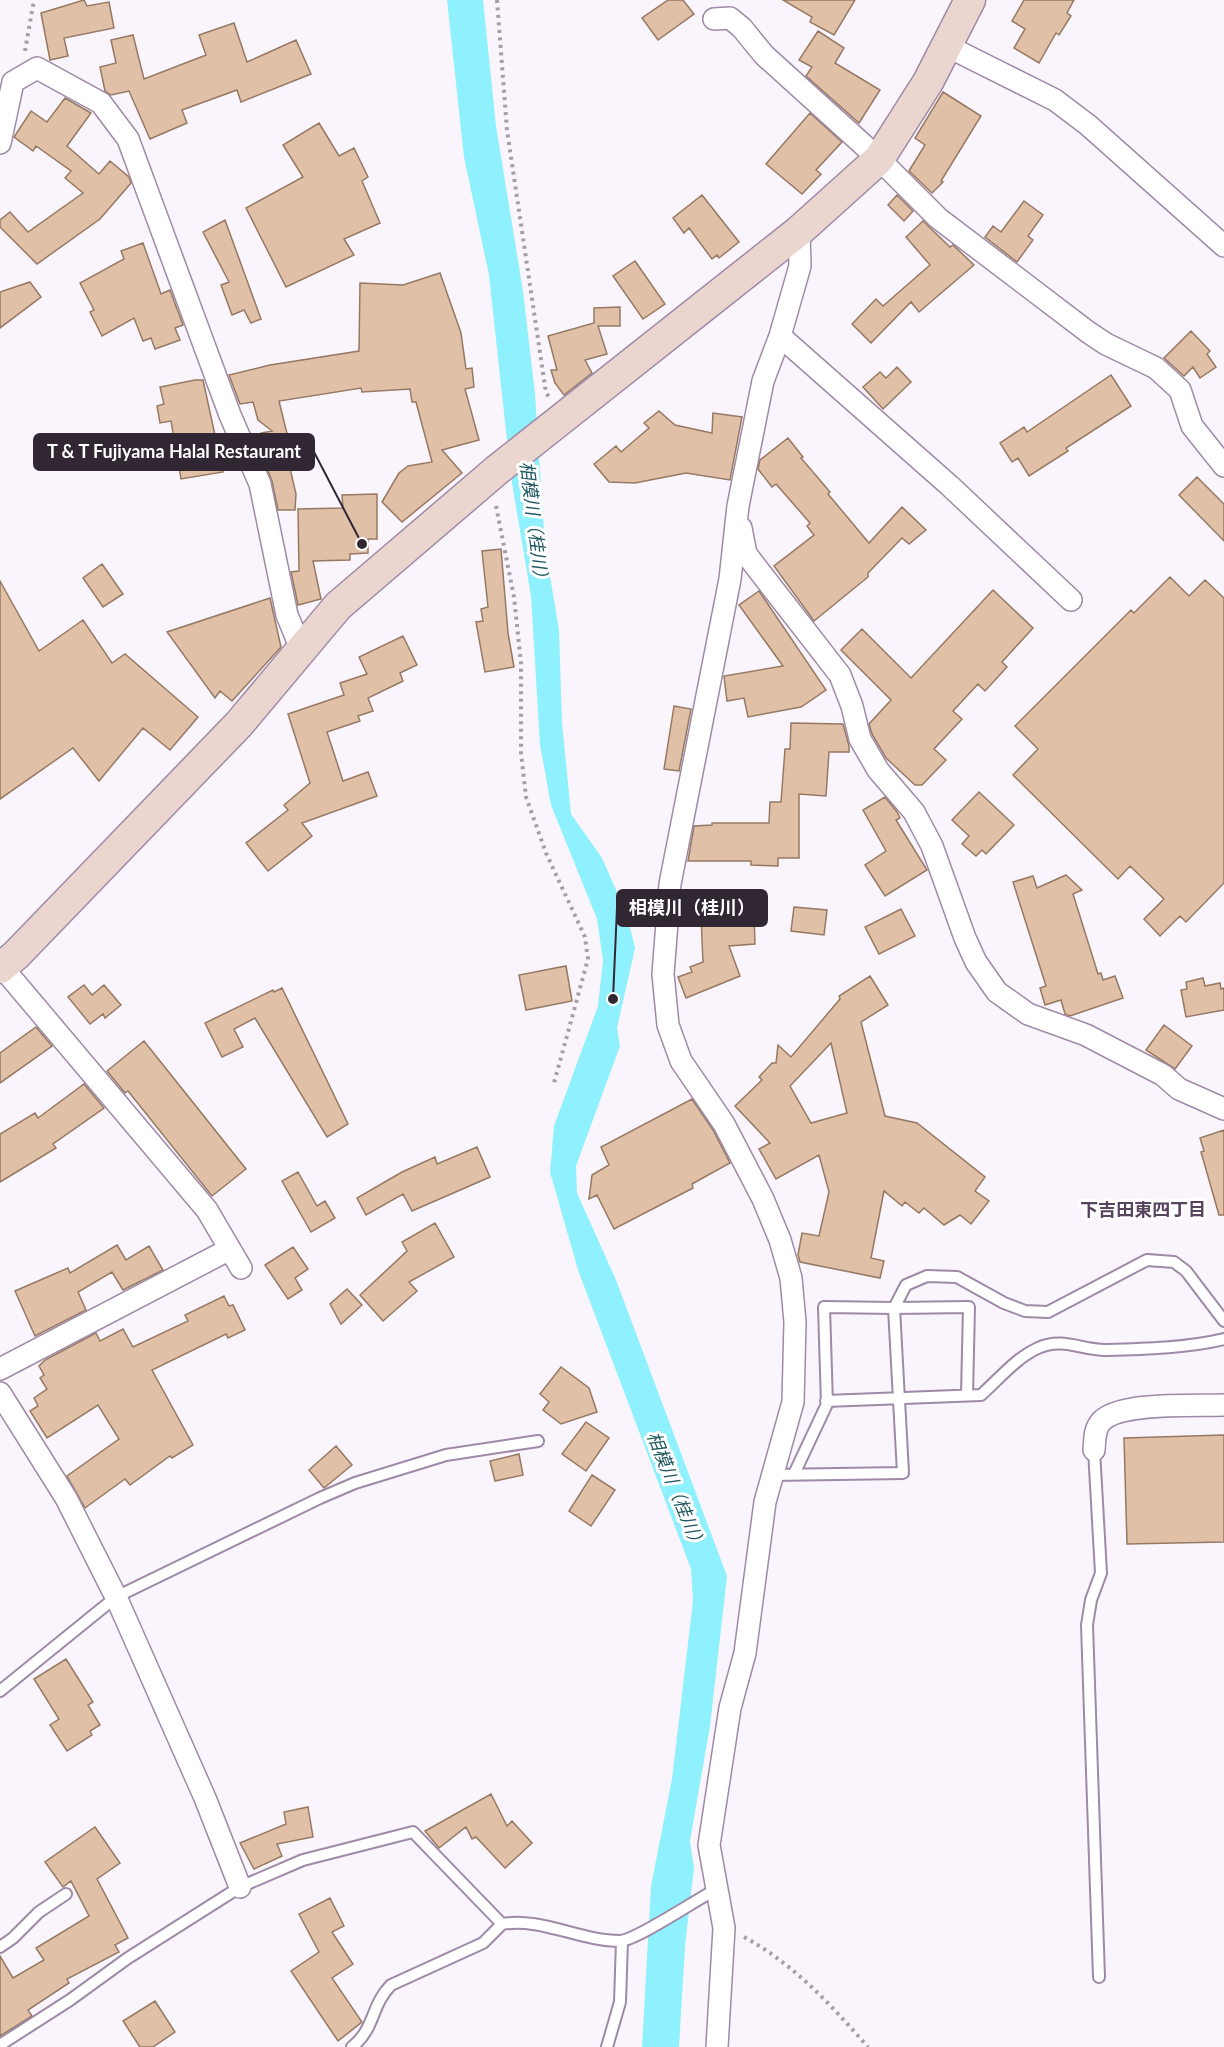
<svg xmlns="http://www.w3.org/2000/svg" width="1224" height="2047" font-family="Lato,'Noto Sans JP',sans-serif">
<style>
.water{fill:#8ff0fe}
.building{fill:#e0c0a7;stroke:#967962;stroke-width:1.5;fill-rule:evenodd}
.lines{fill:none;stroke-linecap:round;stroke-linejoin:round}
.lane-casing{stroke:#9e8aa7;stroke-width:14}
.street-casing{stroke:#9e8aa7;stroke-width:24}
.secondary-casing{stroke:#9e8aa7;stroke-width:33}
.path{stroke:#a49ea7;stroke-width:4;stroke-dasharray:3 4.5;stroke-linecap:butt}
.lane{stroke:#fff;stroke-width:10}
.street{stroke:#fff;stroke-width:21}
.secondary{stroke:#ebd5cf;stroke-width:30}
.labels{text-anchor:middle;stroke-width:6;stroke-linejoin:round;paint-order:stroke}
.water-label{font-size:18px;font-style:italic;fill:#20585f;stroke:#fff}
.neighbourhood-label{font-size:18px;font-weight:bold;fill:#57445f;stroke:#fff}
.leader{fill:none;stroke:#302733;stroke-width:2}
.callout-dot{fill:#302733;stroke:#fff;stroke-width:2}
.callout{fill:#302733;stroke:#302733;stroke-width:2}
.callout-label{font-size:18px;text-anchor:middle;font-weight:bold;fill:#fff}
</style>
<rect width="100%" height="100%" fill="#faf5fc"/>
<path class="water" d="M447 0H483L496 126 523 291 535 394 545 546 559 630 562 723 571 814 602 858 627 915 635 948 617 1028 620 1046 576 1166 577 1193 616 1280 727 1576 710 1726 690 1841 694 1868 685 1946 679 2047H642L651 1886 672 1779 693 1601 691 1569 578 1270 550 1172 554 1126 598 1006 603 960 597 919 551 805 540 745 531 596 511 477 489 275 464 157Z"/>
<path class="building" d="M84 0 87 6 109 2 114 28 64 38 68 56 50 60 41 13Z
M668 0H683L694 14 658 40 642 18Z
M783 0H855L834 35 810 22 812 17Z
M1024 0H1074L1067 13 1071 16 1059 35 1056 33 1039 63 1014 48 1025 29 1012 21Z
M234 23 247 62 296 40 311 74 241 102 237 90 182 110 187 123 150 139 129 91 111 95 105 91 100 67 116 63 111 40 133 35 144 79 206 55 199 35Z
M818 31 844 48 835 63 880 90 859 123 806 76 812 67 799 60Z
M943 92 981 116 941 181 943 182 932 193 909 171 925 145 915 138Z
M65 98 91 113 67 146 99 174 110 161 129 177 131 183 100 219 37 264 0 227V220L10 212 28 232 83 193 65 178 71 171 36 146 33 151 14 137 31 111 47 122Z
M810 113 842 142 816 170 821 174 802 194 766 164Z
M319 123 339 156 354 148 368 177 362 181 380 223 344 239 354 255 286 287 246 208 303 177 283 145Z
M702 195 739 242 719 258 717 255 712 259 689 228 684 233 673 218Z
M897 195 913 211 904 221 888 205Z
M1024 201 1043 215 1028 236 1033 240 1017 262 985 237 993 226 1001 232Z
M225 220 261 319 251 323 244 310 232 315 221 285 229 282 203 232Z
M923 221 950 247 953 245 974 265 919 312 911 302 871 343 852 324 876 299 883 306 930 265 906 237Z
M143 243 161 294 170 290 183 325 175 328 180 340 155 349 151 338 143 341 134 318 102 336 90 312 94 310 80 283 124 259 121 251Z
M635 261 665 304 643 319 613 276Z
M440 273 461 333 466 369 472 368 474 387 465 389 479 440 442 450 462 473 402 522 382 502 399 473 408 466 432 462 416 402H412L410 389 362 392 361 388 279 401 291 450 286 451 296 494 295 510H278L272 481 258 445 263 444 261 433 272 431 258 420 253 402 240 404 229 375 270 365 359 351 360 283 403 285Z
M30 282 41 297 0 328V292Z
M620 307V326H598L607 354 585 360 592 373 564 395 555 383 551 370H557L548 336 594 323V308Z
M1191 331 1210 351 1207 354 1216 367 1200 378 1193 367 1184 376 1164 358Z
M897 367 911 382 883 409 863 387 880 372 886 378Z
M1111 375 1131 406 1066 448 1068 451 1029 476 1018 458 1012 462 1000 443 1024 427 1027 432Z
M195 380H203L223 472 181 479 171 421 160 423 157 406 164 404 160 387Z
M659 411 675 425 712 433 713 413 742 417 730 480 686 473 635 483 609 482 594 464 616 446 621 452 649 428 644 423Z
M788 438 803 457 801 458 830 492 828 494 869 543 902 507 926 530 909 544 902 538 868 573V577L814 621 774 566 814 535 807 526 810 523 776 484 772 487 758 469 760 460Z
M1197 477 1224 504V541L1179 495Z
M377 494V539H368V553L350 554V560L313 561 321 599 298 605 291 572 299 571 298 509 343 508 342 495Z
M501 549 508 633 514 667 485 672 476 622 483 621 481 609 488 607 482 551Z
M102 564 123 594 103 607 83 578Z
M1170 577 1189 596 1205 580 1224 598V883L1186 922 1180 916 1160 936 1144 919 1164 899 1130 866 1118 879 1013 775 1038 749 1015 726 1131 610 1134 613Z
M0 581 39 651 83 620 112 663 125 654 198 717 170 750 143 728 99 781 73 748 0 799Z
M993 590 1033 628 1002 662 1007 667 985 691 978 684 953 711 962 719 934 749 946 760 922 785H915L886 758 872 734 869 724 891 700 841 650 862 629 911 678Z
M759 591 826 690 801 707 748 717 744 698 727 701 724 676 783 666 739 605Z
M270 598 281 647 232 701 220 691 215 698 167 632Z
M403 636 417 665 400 673 403 681 368 698 373 711 358 716 360 721 327 732 343 781 368 772 377 796 302 823 312 836 268 871 246 843 288 810 284 805 310 783 288 714 344 695 340 683 367 674 359 657Z
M674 706 691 709 679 771 664 769Z
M791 723 843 724 849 746V752H829L826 796 799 794V858H778V866L751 865V861H688L694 826 712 825V823H769L770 802H781L785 749H790Z
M979 792 1014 825 986 854 982 850 976 856 962 844 969 836 952 820Z
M885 797 897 812 900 818 896 820 927 870 885 896 865 865 886 851 863 810Z
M1066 875 1082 890 1073 894 1098 974 1101 973 1103 980 1115 976 1123 998 1070 1016 1065 1014 1061 1000 1045 1005 1040 988 1046 986 1013 882 1033 876 1037 888Z
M794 907 827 910 824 935 791 931Z
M901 909 915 936 879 954 865 927Z
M754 914 755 944 729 946 740 976 686 998 678 977 692 972 690 967 703 962 701 916Z
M566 966 572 1001 526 1010 519 975Z
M870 976 888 1005 861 1022 885 1116 917 1123 985 1177 975 1191 989 1201 971 1224 960 1215 944 1225 924 1208 919 1213 905 1202 902 1206 884 1191 871 1258 884 1261 880 1278 800 1262 798 1255 802 1233 819 1236 829 1192 819 1155 776 1179 759 1149 770 1143 735 1106 762 1080 759 1077 772 1063H776L778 1045 791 1057 840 999 839 996ZM831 1043 847 1113 811 1123 790 1086Z
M1203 978 1205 986 1220 983 1221 989 1224 988V1010L1186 1017 1181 990 1187 989 1186 982Z
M84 985 92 995 104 985 121 1005 105 1018 103 1014 90 1024 68 997Z
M282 988 348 1124 327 1137 255 1018 234 1029 243 1047 222 1057 205 1023 273 990 274 992Z
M1164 1025 1192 1046 1175 1069 1146 1050Z
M36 1027 52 1046 0 1083V1053Z
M144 1041 246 1169 212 1196 128 1091 125 1093 107 1071Z
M84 1084 104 1108 53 1144 56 1148 0 1182V1134L35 1113 38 1118Z
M692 1099 713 1130 730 1163 692 1184 693 1188 614 1229 597 1195 589 1199 592 1175 609 1165 601 1147Z
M1224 1130V1215H1219L1201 1152 1204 1151 1200 1138Z
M477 1147 490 1177 412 1211 403 1194 366 1215 357 1198 402 1172 435 1157 437 1164Z
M298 1172 317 1206 325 1201 335 1218 311 1232 282 1181Z
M435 1223 454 1257 409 1282 417 1291 383 1321 360 1295 407 1251 402 1242Z
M117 1245 126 1260 149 1246 163 1270 123 1290 112 1272 78 1292 86 1310 35 1336 15 1291 68 1268 70 1273Z
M293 1247 308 1269 295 1278 302 1290 288 1299 265 1265Z
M347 1289 362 1305 341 1324 330 1304Z
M224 1296 229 1306 233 1305 245 1330 228 1338 226 1334 152 1370 193 1445 172 1458 170 1456 130 1485 125 1479 85 1508 67 1476 119 1439 98 1405 47 1438 30 1411 38 1406 34 1398 47 1389 40 1378 44 1375 39 1366 45 1360 96 1333 100 1341 123 1329 133 1347 188 1321 185 1315Z
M561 1367 589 1388 597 1412 561 1424 543 1410 549 1402 540 1394Z
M586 1422 609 1438 586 1471 562 1454Z
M1224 1435V1542L1127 1544 1124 1438Z
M336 1446 352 1465 324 1488 309 1470Z
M519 1454 523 1475 495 1481 490 1461Z
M592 1475 615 1490 591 1526 569 1511Z
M66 1659 93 1702 88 1705 100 1725 90 1731 92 1735 67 1751 50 1725 59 1719 34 1679Z
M491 1794 507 1826 512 1821 532 1843 505 1868 476 1837 472 1839 466 1827 439 1848 425 1831Z
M308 1807 313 1837 277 1844 282 1856 254 1869 240 1843 286 1824 284 1812Z
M95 1827 120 1863 97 1879 128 1938 115 1945 119 1952 67 1979 69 1983 28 2010 32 2016 0 2036V1956L13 1978 44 1960 36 1948 89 1916 71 1881 63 1887 45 1862Z
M330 1898 344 1926 332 1932 353 1964 332 1978 362 2022 338 2041 291 1971 319 1952 299 1914Z
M155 2001 175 2032 153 2047H140L123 2021Z"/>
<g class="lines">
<defs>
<path id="lane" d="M967 1395 969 1307 894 1308 906 1285 927 1276 957 1277 1004 1303 1025 1311 1048 1312 1147 1260 1174 1262 1186 1271 1224 1321
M826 1401 981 1395C999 1379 1016 1358 1038 1348 1063 1337 1081 1350 1105 1350 1144 1349 1186 1348 1224 1339
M1094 1450 1101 1573 1091 1600 1087 1625 1099 1977
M772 1475 903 1473 894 1308 824 1307 827 1404 794 1474
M0 1691 116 1597 320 1498 355 1483 446 1455 538 1441
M0 1947 13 1938 39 1912 66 1894
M0 2045 70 2000 128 1958 240 1887 303 1860 413 1832 502 1924
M352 2047C375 2029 371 2005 391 1985L483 1943 502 1924C541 1917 580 1941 620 1941 637 1940 697 1899 717 1889
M607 2047 620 2002 622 1941"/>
<path id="street" d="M714 19 730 18 742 28 764 55 879 159 938 218 1088 332 1106 344 1156 368 1180 390 1192 426 1224 466
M947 46 1055 100 1088 125 1224 246
M0 143 13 82 37 68 101 103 128 139 230 415 260 484 287 615 301 649
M780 336 950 486 1071 600
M741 528 746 554 840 675 852 706 860 739 878 770 914 812 932 846 965 938 976 962 997 992 1028 1014 1086 1035 1163 1075 1179 1089 1224 1109
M2 967 207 1210 241 1268
M0 1369 230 1249
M0 1393 66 1498 116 1597 205 1798 240 1887
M1094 1450C1095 1440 1094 1431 1100 1423 1116 1401 1198 1406 1224 1405
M717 2047 724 1928 709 1845 730 1708 745 1653 765 1502 793 1402 795 1322 791 1278 780 1240 763 1199 724 1124 681 1061 668 1025 663 974 670 884 730 579 738 506 763 381 780 336 800 266 799 231"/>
<path id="secondary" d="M0 968 16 955 239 724 338 606 497 470 799 231 879 159 928 82 970 0"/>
</defs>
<use href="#lane" class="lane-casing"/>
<use href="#street" class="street-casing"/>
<use href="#secondary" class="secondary-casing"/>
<path class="path" d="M497 0 507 130 546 393 550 398
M25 51 34 0
M496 506 514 597 521 663V753L526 797 546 853 585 937 588 959 554 1083
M744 1937C794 1964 831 2005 868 2047"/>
<use href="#lane" class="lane"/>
<use href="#street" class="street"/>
<use href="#secondary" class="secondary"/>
</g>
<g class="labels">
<g class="water-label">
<text transform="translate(534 524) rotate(83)" y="6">相模川（桂川）</text>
<text transform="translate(676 1491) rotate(68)" y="6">相模川（桂川）</text>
</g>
<g class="neighbourhood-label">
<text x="1143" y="1216">下吉田東四丁目</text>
</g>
</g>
<path class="leader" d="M362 544L314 452M613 999L617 908"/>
<g class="callout-dot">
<circle cx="362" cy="544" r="6"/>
<circle cx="613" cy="999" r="6"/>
</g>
<g class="callout">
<rect x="34" y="434" width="280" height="36" rx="6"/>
<rect x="617" y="890" width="150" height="36" rx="6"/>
</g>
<g class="callout-label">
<text x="174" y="458">T &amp; T Fujiyama Halal Restaurant</text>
<text x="692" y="914">相模川（桂川）</text>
</g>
</svg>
